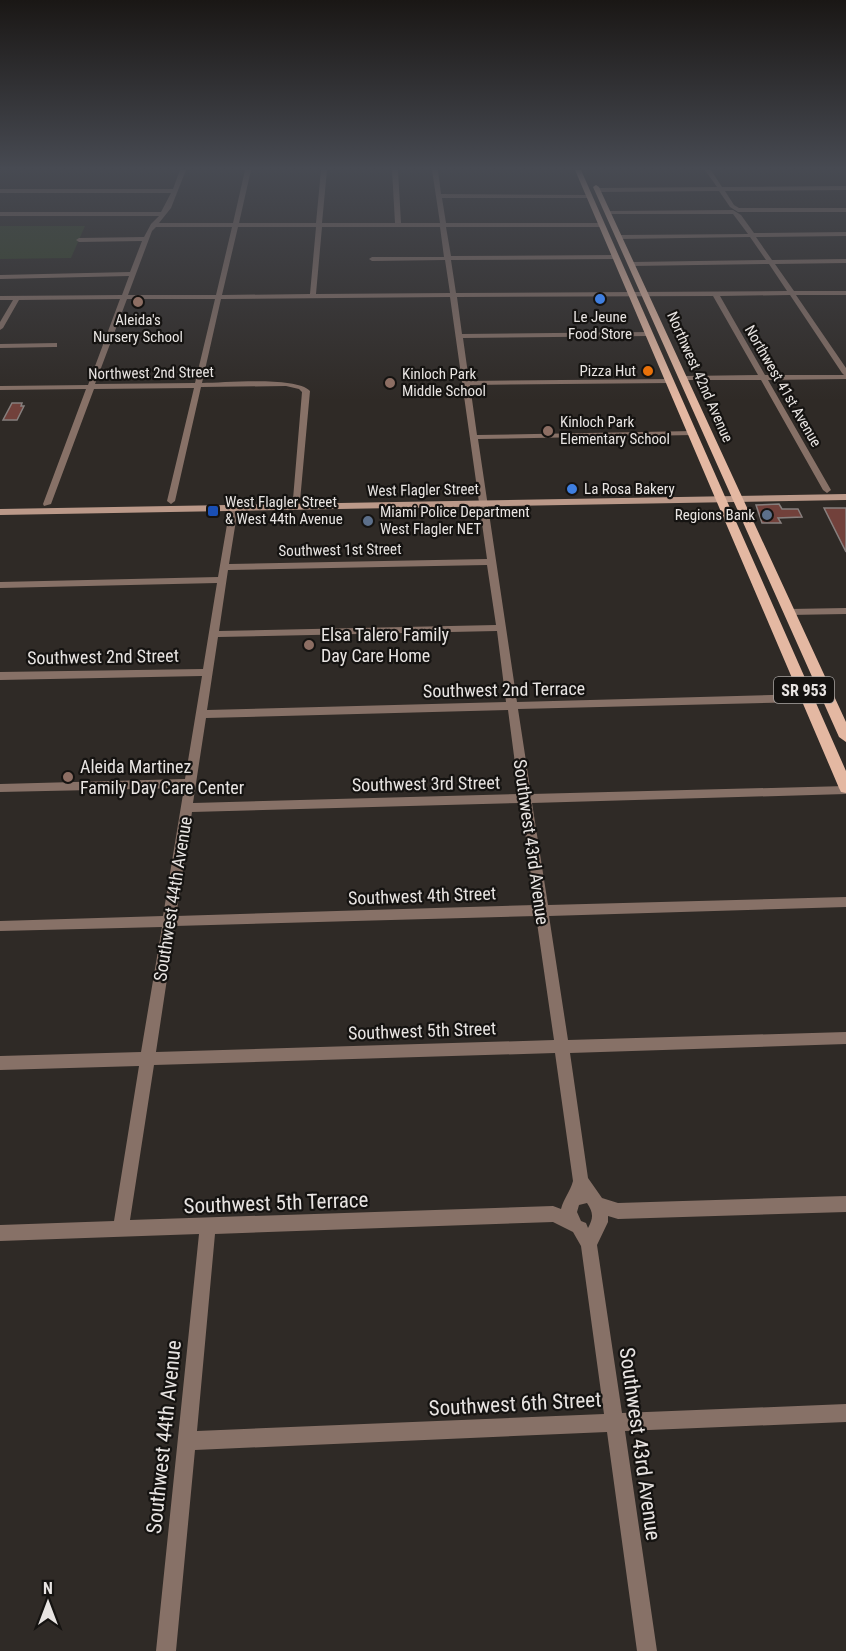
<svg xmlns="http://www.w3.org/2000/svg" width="846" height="1651" font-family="'Roboto Condensed',sans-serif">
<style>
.green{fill:#364428}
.building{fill:#72413b;stroke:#877f7d;stroke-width:1.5}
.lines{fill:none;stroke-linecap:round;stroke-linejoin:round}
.minor{fill:#877167;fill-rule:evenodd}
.secondary{fill:#bb9989;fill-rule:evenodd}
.primary{fill:#e4b8a2;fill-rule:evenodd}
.shop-dot{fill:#3f7fe0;stroke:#151311;stroke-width:2}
.education-dot{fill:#8d6e63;stroke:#151311;stroke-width:2}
.food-dot{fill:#e8710a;stroke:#151311;stroke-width:2}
.transit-dot{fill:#1a4fb4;stroke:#151311;stroke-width:2}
.service-dot{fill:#5c6f8a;stroke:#151311;stroke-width:2}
.labels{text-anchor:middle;stroke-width:4.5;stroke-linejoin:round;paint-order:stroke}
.far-poi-label{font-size:15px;fill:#e8e4e2;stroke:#151311;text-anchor:start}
.far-street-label{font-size:15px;fill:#e8e4e2;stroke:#151311}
.shield{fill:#151311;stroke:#a9a5a3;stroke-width:1.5}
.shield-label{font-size:16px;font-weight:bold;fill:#e8e4e2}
.poi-label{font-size:18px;fill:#e8e4e2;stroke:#151311;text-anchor:start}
.street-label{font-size:18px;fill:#e8e4e2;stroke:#151311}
.near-street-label{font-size:21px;fill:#e8e4e2;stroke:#151311}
</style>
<rect width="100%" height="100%" fill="#2f2a26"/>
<path class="green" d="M0 226H85L71 258 0 259Z"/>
<path class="building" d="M12 403H22L21 406H24L17 420H3Z
M779 504 782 509H798L802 517 778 518 781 523H762L756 505Z
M824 508H846V552Z"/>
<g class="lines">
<path class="minor" d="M180 170H186L171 208 159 223H233L245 170H251L239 223H316L321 170H327L322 223H395L392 170H398L401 223H440L432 170H438L441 194 591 195 589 198H442L446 223H601L604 225 601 227H446L451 256 615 255 618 257 615 259 451 260 456 293 787 291 769 264 632 266 629 264 632 262 766 260 750 237 619 239 616 237 619 235 748 234 733 214H606L608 211 733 210 741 215 754 233 846 232V236L756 237 772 260 846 259V263L775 264 794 291H846V295H796L846 368V379L768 380 831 490 827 493 823 490 761 380H684L680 378 684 376 758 375 713 296 457 297 462 334 649 332 652 334 649 336 463 338 469 381 670 379 674 381 670 383 470 385 477 435 693 431 697 433 693 435 478 439 517 702 808 694 813 698 808 702 518 709 531 794 846 786V794L532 803 548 905 846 897V907L549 916 568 1040 846 1032V1044L570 1053 588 1178 602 1198 618 1203 846 1196V1212L618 1219 608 1216V1222L597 1245 622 1413 846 1404V1422L625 1431 657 1651H637L607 1432 195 1450 176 1651H156L199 1234 0 1241V1225L114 1221 139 1066 0 1070V1056L141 1052 162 927 0 931V921L163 916 184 788 0 792V784L185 779 202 676 0 680V672L203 669 217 583 0 588V582L218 577 230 507 241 497 245 500 238 508 229 564 487 559 450 297 221 299 202 383C225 383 295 376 310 391L300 501 293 499 302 392 299 389 286 386 201 387 175 501 171 504 167 501 194 388 94 389 51 504 44 506 43 504 86 389 0 390V386L88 385 120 299 19 300 3 328 0 330V322L13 300H0V296L122 295 129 276 0 279V275L130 272 142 241 79 242 76 240 79 238 144 237 151 224 159 216H0V212H161L171 193H0V189H173ZM156 227H232L216 295H128L152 231ZM238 227H316L310 294 222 295ZM322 227H440L444 257H372L369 259 372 261 445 260 450 293 316 294ZM790 295 842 373 844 375H765L720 296ZM127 299H215L195 383 95 384ZM487 565 496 625 219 631 228 570ZM497 631 506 702 207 710 218 637ZM508 710 519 794 193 803 206 718ZM521 803 535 905 176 916 192 812ZM536 916 554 1040 156 1052 175 926ZM555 1053 573 1181C570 1192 564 1198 561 1209L553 1206 130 1220 154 1065ZM587 1203C593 1212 594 1217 588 1228L586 1223 581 1221 577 1212 579 1205ZM553 1222 573 1232 581 1246 604 1414 197 1431 215 1234Z
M705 170H711L722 187 846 186V190L725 191 734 205 739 208H846V212H738L730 207 719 191 598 192 595 190 598 188 717 187Z
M57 343V347H54L0 348V344Z
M846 608V614L789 615 784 612 789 609Z"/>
<path class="secondary" d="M846 494V500L0 515V509Z"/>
<path class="primary" d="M575 170H581L846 771V793L841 792 839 788Z
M596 185 599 187 846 722V742L839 737 593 187Z"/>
</g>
<linearGradient id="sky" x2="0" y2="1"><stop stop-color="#1a1715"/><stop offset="0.42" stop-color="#474a52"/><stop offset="1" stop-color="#474a52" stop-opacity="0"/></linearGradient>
<rect width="846" height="401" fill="url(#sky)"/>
<g class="shop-dot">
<circle cx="600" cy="299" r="6"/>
<circle cx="572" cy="489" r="6"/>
</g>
<g class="education-dot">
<circle cx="138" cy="302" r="6"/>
<circle cx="390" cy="383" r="6"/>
<circle cx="548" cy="431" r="6"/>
<circle cx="309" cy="645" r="6"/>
<circle cx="68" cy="777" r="6"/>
</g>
<circle class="food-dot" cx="648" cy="371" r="6"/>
<rect class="transit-dot" x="207" y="505" width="12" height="12" rx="3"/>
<g class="service-dot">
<circle cx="767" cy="515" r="6"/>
<circle cx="368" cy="521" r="6"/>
</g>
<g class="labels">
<g class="far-poi-label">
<text x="600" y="322" text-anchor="middle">Le Jeune<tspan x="600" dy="17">Food Store</tspan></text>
<text x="138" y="325" text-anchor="middle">Aleida's<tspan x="138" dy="17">Nursery School</tspan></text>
<text x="636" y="376" text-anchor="end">Pizza Hut</text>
<text x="402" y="379">Kinloch Park<tspan x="402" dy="17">Middle School</tspan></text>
<text x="560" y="427">Kinloch Park<tspan x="560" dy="17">Elementary School</tspan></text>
<text x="584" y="494">La Rosa Bakery</text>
<text x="225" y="507">West Flagler Street<tspan x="225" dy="17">&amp; West 44th Avenue</tspan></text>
<text x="380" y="517">Miami Police Department<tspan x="380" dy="17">West Flagler NET</tspan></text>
<text x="755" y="520" text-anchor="end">Regions Bank</text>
</g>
<g class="far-street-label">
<text transform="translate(151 373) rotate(-1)" y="5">Northwest 2nd Street</text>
<text transform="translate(700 377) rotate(66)" y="5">Northwest 42nd Avenue</text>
<text transform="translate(783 386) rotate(60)" y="5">Northwest 41st Avenue</text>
<text transform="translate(423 490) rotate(-1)" y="5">West Flagler Street</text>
<text transform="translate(340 550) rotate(-1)" y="5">Southwest 1st Street</text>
</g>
<rect class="shield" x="774" y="677" width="60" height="26" rx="4.5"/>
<g class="shield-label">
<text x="804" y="696">SR 953</text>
</g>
<g class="poi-label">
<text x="321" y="641">Elsa Talero Family<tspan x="321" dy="21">Day Care Home</tspan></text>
<text x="80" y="773">Aleida Martinez<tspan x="80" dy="21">Family Day Care Center</tspan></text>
</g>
<g class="street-label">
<text transform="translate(103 657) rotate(-1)" y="6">Southwest 2nd Street</text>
<text transform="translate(504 690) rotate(-1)" y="6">Southwest 2nd Terrace</text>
<text transform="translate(426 784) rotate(-1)" y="6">Southwest 3rd Street</text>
<text transform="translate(531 842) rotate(82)" y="6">Southwest 43rd Avenue</text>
<text transform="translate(422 896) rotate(-2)" y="6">Southwest 4th Street</text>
<text transform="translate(173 899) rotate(-81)" y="6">Southwest 44th Avenue</text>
<text transform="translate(422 1031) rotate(-2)" y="6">Southwest 5th Street</text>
</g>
<g class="near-street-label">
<text transform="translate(276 1203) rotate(-2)" y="7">Southwest 5th Terrace</text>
<text transform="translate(515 1404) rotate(-3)" y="7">Southwest 6th Street</text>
<text transform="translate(164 1437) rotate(-84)" y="7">Southwest 44th Avenue</text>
<text transform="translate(640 1444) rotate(82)" y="7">Southwest 43rd Avenue</text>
</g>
</g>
<g transform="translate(48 1603)" stroke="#151311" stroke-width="4.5" paint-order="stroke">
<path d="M0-4.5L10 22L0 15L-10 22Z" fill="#e8e4e2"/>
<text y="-9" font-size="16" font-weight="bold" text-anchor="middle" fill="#e8e4e2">N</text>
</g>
</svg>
